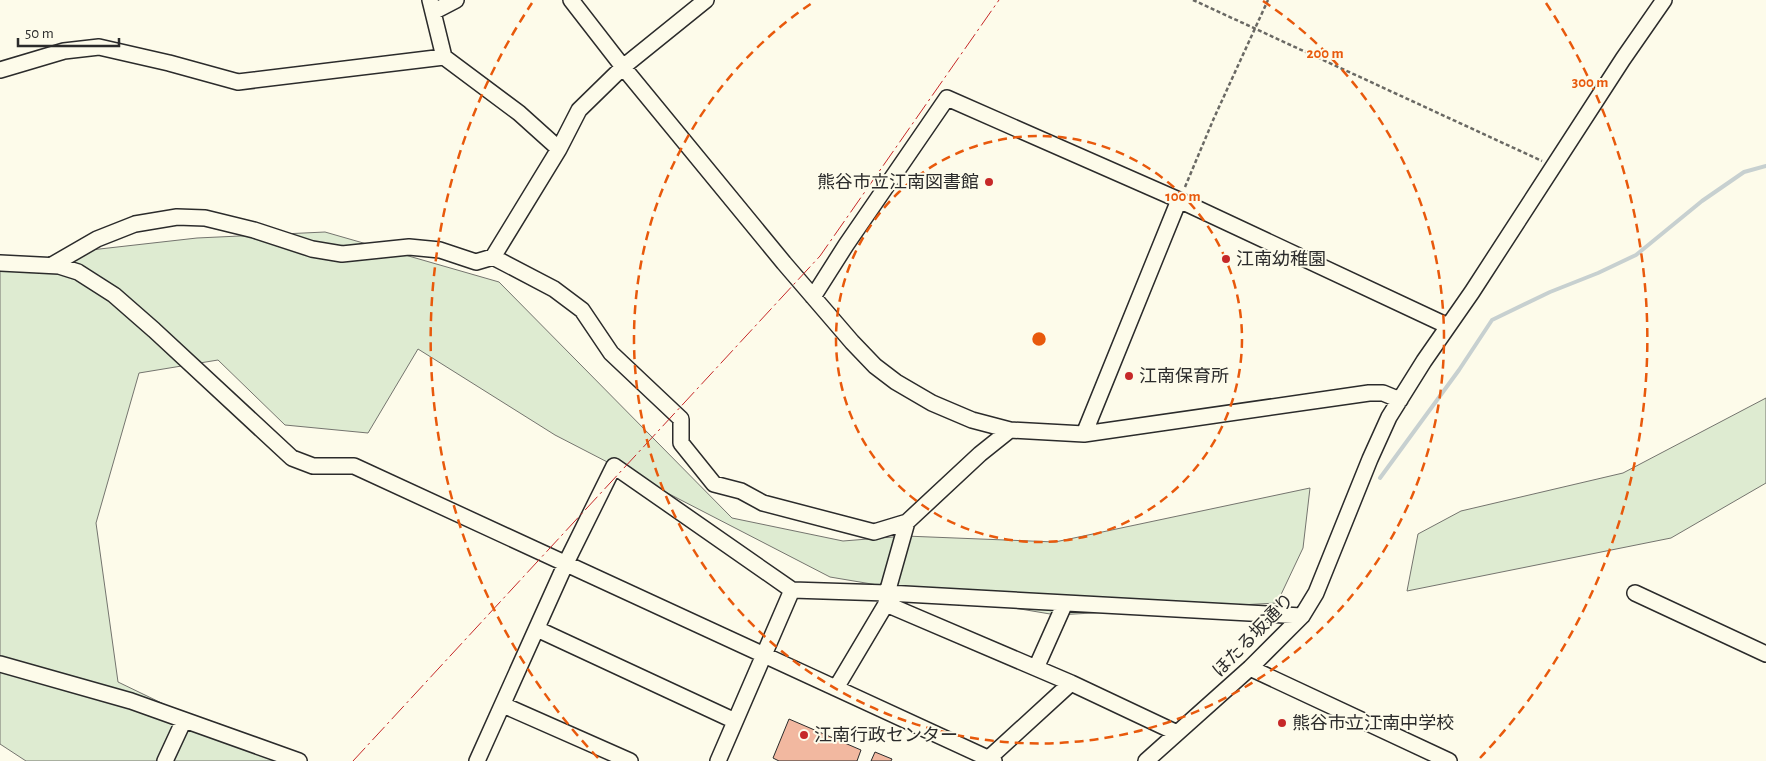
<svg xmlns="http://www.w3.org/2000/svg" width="1766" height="761" font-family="'Alegreya Sans','Noto Sans JP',sans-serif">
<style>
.green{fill:#deebd1;stroke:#74746e}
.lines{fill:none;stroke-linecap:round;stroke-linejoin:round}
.stream{stroke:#c7d0d0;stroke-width:4}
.building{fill:#f2b8a0;stroke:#2b2b2b}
.minor-casing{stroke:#2b2b2b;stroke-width:18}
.path{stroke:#6a6964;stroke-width:2.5;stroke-dasharray:4 2.5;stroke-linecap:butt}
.minor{stroke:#fdfbea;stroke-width:15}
.power{stroke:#c62828;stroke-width:1;stroke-dasharray:18 4 2.5 4;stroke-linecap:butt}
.ring{fill:none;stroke:#e8590c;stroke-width:2.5;stroke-dasharray:9 6}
.poi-dot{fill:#c62828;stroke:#fdfbea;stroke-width:2}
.labels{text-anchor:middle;stroke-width:4;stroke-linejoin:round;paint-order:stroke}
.poi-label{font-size:18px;fill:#2b2b2b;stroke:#fdfbea;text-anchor:start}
.street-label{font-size:18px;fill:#2b2b2b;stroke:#fdfbea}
.centre{fill:#e8590c;stroke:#fdfbea;stroke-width:2.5}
.ring-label{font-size:15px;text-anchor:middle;font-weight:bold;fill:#e8590c;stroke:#fdfbea;stroke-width:4;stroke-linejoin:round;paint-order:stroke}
</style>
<rect width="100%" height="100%" fill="#fdfbea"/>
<path class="green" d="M325 232 499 282 732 518 843 541 905 536 1055 542 1310 488 1303 548 1277 603 1056 615 830 577 555 435 418 349 368 433 285 425 218 360 139 373 96 523 118 682 282 761H26L0 744V271L73 252 197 238Z
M1766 398V483L1671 538 1407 591 1418 534 1461 511 1623 473Z"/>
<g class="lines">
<path class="stream" d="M1380 478 1459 370 1492 320 1550 292 1598 273 1636 255 1702 201 1744 172 1766 166"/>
</g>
<path class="building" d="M789 719 861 750 857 761H779L773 758Z
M875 752 892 759 891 761H871Z"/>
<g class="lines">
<defs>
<path id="minor" d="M430 0 444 57
M571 0 623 67 784 263 852 342 875 366 896 382 932 403 972 420 1010 430 1084 434 1369 393H1383L1400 400
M433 12 456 0
M0 70 64 51 99 47 169 63 238 82 444 57 519 113 559 149
M493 257 554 289 582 310 611 353 681 419V443L714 484 741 491 763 503 874 532 907 522 980 454 1010 430
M0 263 59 266 78 272 114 295 154 330 292 458 313 466H354L994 761
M52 265 97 239 135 224 177 217 205 218 254 230 312 249 342 254 409 247 440 250 476 262 493 257 559 149 579 110 623 67 706 0
M813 297 846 245 947 98 1179 200 1448 326
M1084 434 1179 200
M792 590 887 593 1302 616
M1635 593 1766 654
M886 604 1071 683 1177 733
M537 629 735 721
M0 664 131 701 299 761
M1036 668 1065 603
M1250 668 1449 761
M836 688 886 604 887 593 907 522
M503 705 630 761
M988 759 1071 683
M165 761 184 720
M477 761 566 563 614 466 792 590 718 761
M1146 761 1250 668 1302 616 1316 593 1370 459 1389 417 1424 361 1472 292 1623 59 1664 0"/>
</defs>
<use href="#minor" class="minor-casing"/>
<path class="path" d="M1193 0 1542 161
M1185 187 1214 118 1268 0"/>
<use href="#minor" class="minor"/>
<path class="power" d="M353 761 820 256 999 0"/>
</g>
<g class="ring">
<circle cx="1039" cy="339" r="203"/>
<path d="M1263 1A405 405 0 1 1 815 1"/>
<path d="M598 758A608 608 0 0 1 532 3M1546 3A608 608 0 0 1 1480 758"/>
</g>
<g class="poi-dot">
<circle cx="989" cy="182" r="5"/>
<circle cx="1226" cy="259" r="5"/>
<circle cx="1129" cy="376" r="5"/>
<circle cx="1282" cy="723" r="5"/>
<circle cx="804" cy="735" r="5"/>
</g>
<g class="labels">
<g class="poi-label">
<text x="979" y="188" text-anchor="end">熊谷市立江南図書館</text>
<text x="1236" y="265">江南幼稚園</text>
<text x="1139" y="382">江南保育所</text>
<text x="1292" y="729">熊谷市立江南中学校</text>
<text x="814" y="741">江南行政センター</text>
</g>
<g class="street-label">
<text transform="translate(1253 635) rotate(-46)" y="6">ほたる坂通り</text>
</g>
</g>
<circle cx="1039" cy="339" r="8" class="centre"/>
<g class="ring-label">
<text x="1325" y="58">200 m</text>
<text x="1590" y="87">300 m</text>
<text x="1183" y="201">100 m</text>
</g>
<path d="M18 38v8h101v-8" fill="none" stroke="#2b2b2b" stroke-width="2.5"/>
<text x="25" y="38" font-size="15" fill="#2b2b2b" stroke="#fdfbea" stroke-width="4" paint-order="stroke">50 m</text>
</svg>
